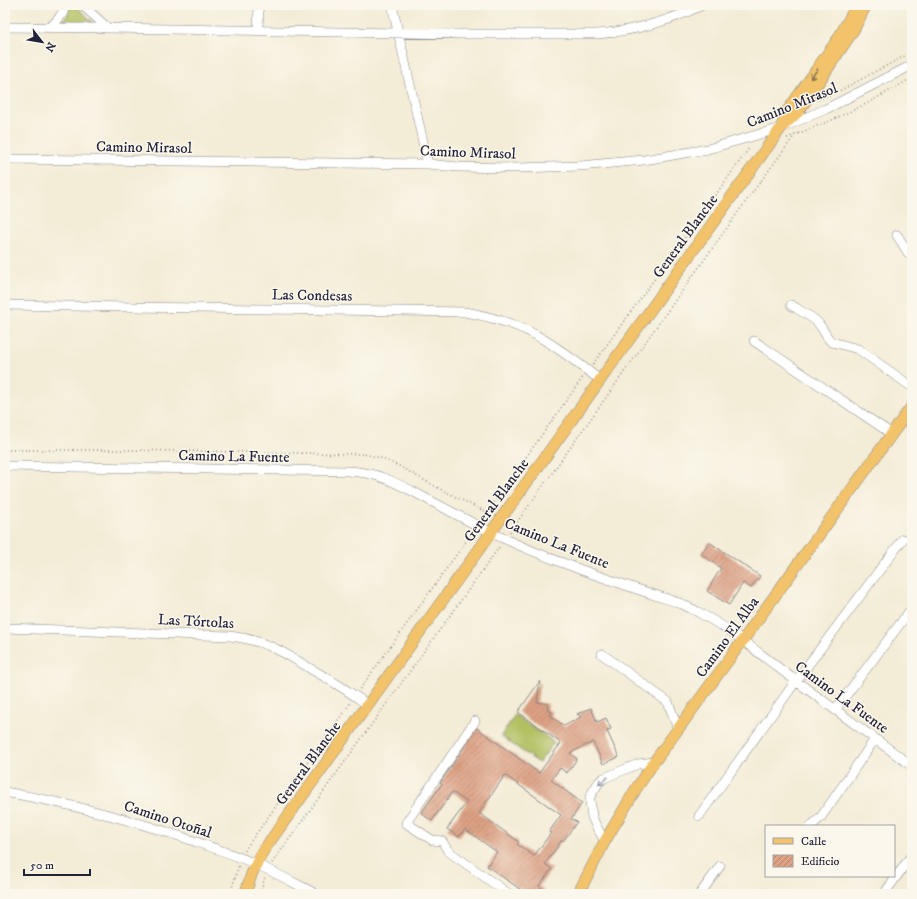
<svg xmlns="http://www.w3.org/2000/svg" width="917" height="899" font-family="'IM FELL DW Pica',serif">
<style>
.grass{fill:url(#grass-tufts);stroke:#6a714e}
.pitch{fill:#b2c062;stroke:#6a714e}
.building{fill:url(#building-hatch);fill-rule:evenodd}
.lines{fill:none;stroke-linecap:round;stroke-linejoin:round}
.minor-casing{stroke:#8a8788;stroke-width:10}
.major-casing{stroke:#8a8788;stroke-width:12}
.path{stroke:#8a8788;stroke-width:1.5;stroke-dasharray:1 3;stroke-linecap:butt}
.minor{stroke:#fff;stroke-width:9}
.major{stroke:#f2c36a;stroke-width:11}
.oneway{stroke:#8a7252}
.oneway2{stroke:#9c9ca7}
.labels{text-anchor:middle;stroke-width:3;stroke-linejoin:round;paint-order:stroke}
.street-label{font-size:15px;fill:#22223b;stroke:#fbf7ec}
</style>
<defs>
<pattern id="grass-tufts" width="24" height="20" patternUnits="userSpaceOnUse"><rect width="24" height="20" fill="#b2c062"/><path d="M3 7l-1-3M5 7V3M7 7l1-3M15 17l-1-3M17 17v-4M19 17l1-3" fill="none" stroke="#909c52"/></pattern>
<pattern id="building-hatch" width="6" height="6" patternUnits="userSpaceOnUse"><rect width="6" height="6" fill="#dda184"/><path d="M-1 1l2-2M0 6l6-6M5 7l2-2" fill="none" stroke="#b3836d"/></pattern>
</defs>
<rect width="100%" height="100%" fill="#fbf7ec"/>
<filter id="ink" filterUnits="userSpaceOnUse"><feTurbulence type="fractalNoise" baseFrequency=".025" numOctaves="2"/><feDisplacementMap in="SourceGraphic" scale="8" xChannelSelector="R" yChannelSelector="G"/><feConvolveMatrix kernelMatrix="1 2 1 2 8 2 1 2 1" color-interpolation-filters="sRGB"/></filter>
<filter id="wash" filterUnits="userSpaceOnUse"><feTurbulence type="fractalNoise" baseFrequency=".012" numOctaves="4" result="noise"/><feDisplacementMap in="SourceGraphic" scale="16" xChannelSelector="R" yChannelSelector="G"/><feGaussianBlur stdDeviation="0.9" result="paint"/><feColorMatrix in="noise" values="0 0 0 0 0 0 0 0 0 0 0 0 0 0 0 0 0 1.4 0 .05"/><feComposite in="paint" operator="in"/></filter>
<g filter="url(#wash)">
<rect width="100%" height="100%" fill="#f3ecd6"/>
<path class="grass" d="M71 5H75L93 22H62L67 16Z"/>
<path class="pitch" d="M515 715 554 742 539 763 501 736Z"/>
<g id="blocks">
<path class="building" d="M709 542 760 576 751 588 743 583 729 605 707 591 721 568 701 554Z
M540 681 537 702 548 704 547 710 551 711V716L564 726 581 717 577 714 591 708 597 722 606 718 611 729 607 731 619 757 603 764 593 742 570 753 577 759 567 773 560 768 551 780 582 803 571 819 577 822 563 841 562 840 545 864 552 869 539 886 544 890 541 894H527L487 866 497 852 465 829 459 837 447 829 467 802 452 792 432 821 421 813 442 784 440 783 477 728 539 773 561 743 518 712ZM505 775 561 815 549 832 551 833 534 856 517 844 519 842 479 813Z"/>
</g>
</g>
<g filter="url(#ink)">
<use href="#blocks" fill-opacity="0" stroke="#8a8788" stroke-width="1"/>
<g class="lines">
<defs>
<path id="minor" d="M82 5 108 28
M392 5 428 164
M5 27 108 28 461 34H597C634 31 668 22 702 5
M49 28C57 21 63 15 65 5
M258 30 259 5
M5 159 428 164 458 167 519 168 580 166 644 160 708 149 781 128 826 109 912 65
M897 235 909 254 912 255
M5 305 465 312C493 317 521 325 546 341 564 352 583 367 600 380
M791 305C799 310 809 315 816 321 823 327 825 337 832 342L858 349 912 387
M754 341 892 434
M5 466 347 471C380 472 400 485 429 500 454 513 479 527 505 539 562 565 622 584 682 604L698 612 729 630 796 681 912 766
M5 628 230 636C264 640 282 651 311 669 331 680 350 692 368 705
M602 654 668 702 678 729
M835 710 912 608
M475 721 406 823 432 840 442 841 448 851 509 894
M5 792C66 803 126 818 185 838 208 846 233 854 256 864 276 873 296 884 316 894
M699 816 796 681 903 539
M811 826 821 817 875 739
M605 841 597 828 592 817 590 801V797L592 793 599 782 604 778 638 764 654 762
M700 894 720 866
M762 894 763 893
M884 894 912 855"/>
<path id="major" d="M782 126 786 113 838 39 857 5
M245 894 252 873 263 851 684 263 781 128 798 112 826 71 853 31 866 5
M578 894 605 841 636 789 654 762 743 640 912 406"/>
</defs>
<use href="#minor" class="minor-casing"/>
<use href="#major" class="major-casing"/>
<path class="path" d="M818 100 841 90 912 52
M787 138 832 120 868 103 912 78
M593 364 750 147
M5 450H125L363 454 378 457 399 466 442 490 492 515
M482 519 583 377
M510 532 744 204 795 135
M360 689 472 533
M245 851 248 845 351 702
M272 863 500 546
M230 894 239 865
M260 894 265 877"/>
<use href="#minor" class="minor"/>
<use href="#major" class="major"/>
</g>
<defs><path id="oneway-shaft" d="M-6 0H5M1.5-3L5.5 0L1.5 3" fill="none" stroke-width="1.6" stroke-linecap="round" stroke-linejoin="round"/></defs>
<use class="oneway" href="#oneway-shaft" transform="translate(814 74) rotate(126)"/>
<use class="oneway2" href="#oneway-shaft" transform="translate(603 781) rotate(141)"/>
</g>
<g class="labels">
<g class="street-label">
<text transform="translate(792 105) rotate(-22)" y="5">Camino Mirasol</text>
<text transform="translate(144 147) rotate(1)" y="5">Camino Mirasol</text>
<text transform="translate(468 152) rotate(2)" y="5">Camino Mirasol</text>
<text transform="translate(685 236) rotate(-54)" y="5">General Blanche</text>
<text transform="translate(312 295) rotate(1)" y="5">Las Condesas</text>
<text transform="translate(234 456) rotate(1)" y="5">Camino La Fuente</text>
<text transform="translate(496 500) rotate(-54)" y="5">General Blanche</text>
<text transform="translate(557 543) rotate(22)" y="5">Camino La Fuente</text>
<text transform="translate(196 621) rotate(3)" y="5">Las Tórtolas</text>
<text transform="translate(727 637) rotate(-54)" y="5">Camino El Alba</text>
<text transform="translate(842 697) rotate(36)" y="5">Camino La Fuente</text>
<text transform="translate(308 763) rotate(-54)" y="5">General Blanche</text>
<text transform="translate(168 819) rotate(18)" y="5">Camino Otoñal</text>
</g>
</g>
<rect width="917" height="899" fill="none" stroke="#fbf7ec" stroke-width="20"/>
<rect x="765" y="825" width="130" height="52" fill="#fbf7ec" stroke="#a4a2a5"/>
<rect x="773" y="838" width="20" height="6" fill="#f2c36a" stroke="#a4a2a5"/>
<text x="801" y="845" font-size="12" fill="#22223b">Calle</text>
<rect x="773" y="855" width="20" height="12" fill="url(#building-hatch)" stroke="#a4a2a5"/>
<text x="801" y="865" font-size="12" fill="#22223b">Edificio</text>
<g transform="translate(42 42) rotate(121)" stroke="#fbf7ec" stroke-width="3" paint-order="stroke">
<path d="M0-3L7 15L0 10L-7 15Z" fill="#22223b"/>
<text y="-6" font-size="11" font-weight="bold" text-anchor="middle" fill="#22223b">N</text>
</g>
<path d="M24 869v6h66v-6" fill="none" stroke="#22223b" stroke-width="2"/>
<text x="30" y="869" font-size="12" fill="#22223b" stroke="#fbf7ec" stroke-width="3" paint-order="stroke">50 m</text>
</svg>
